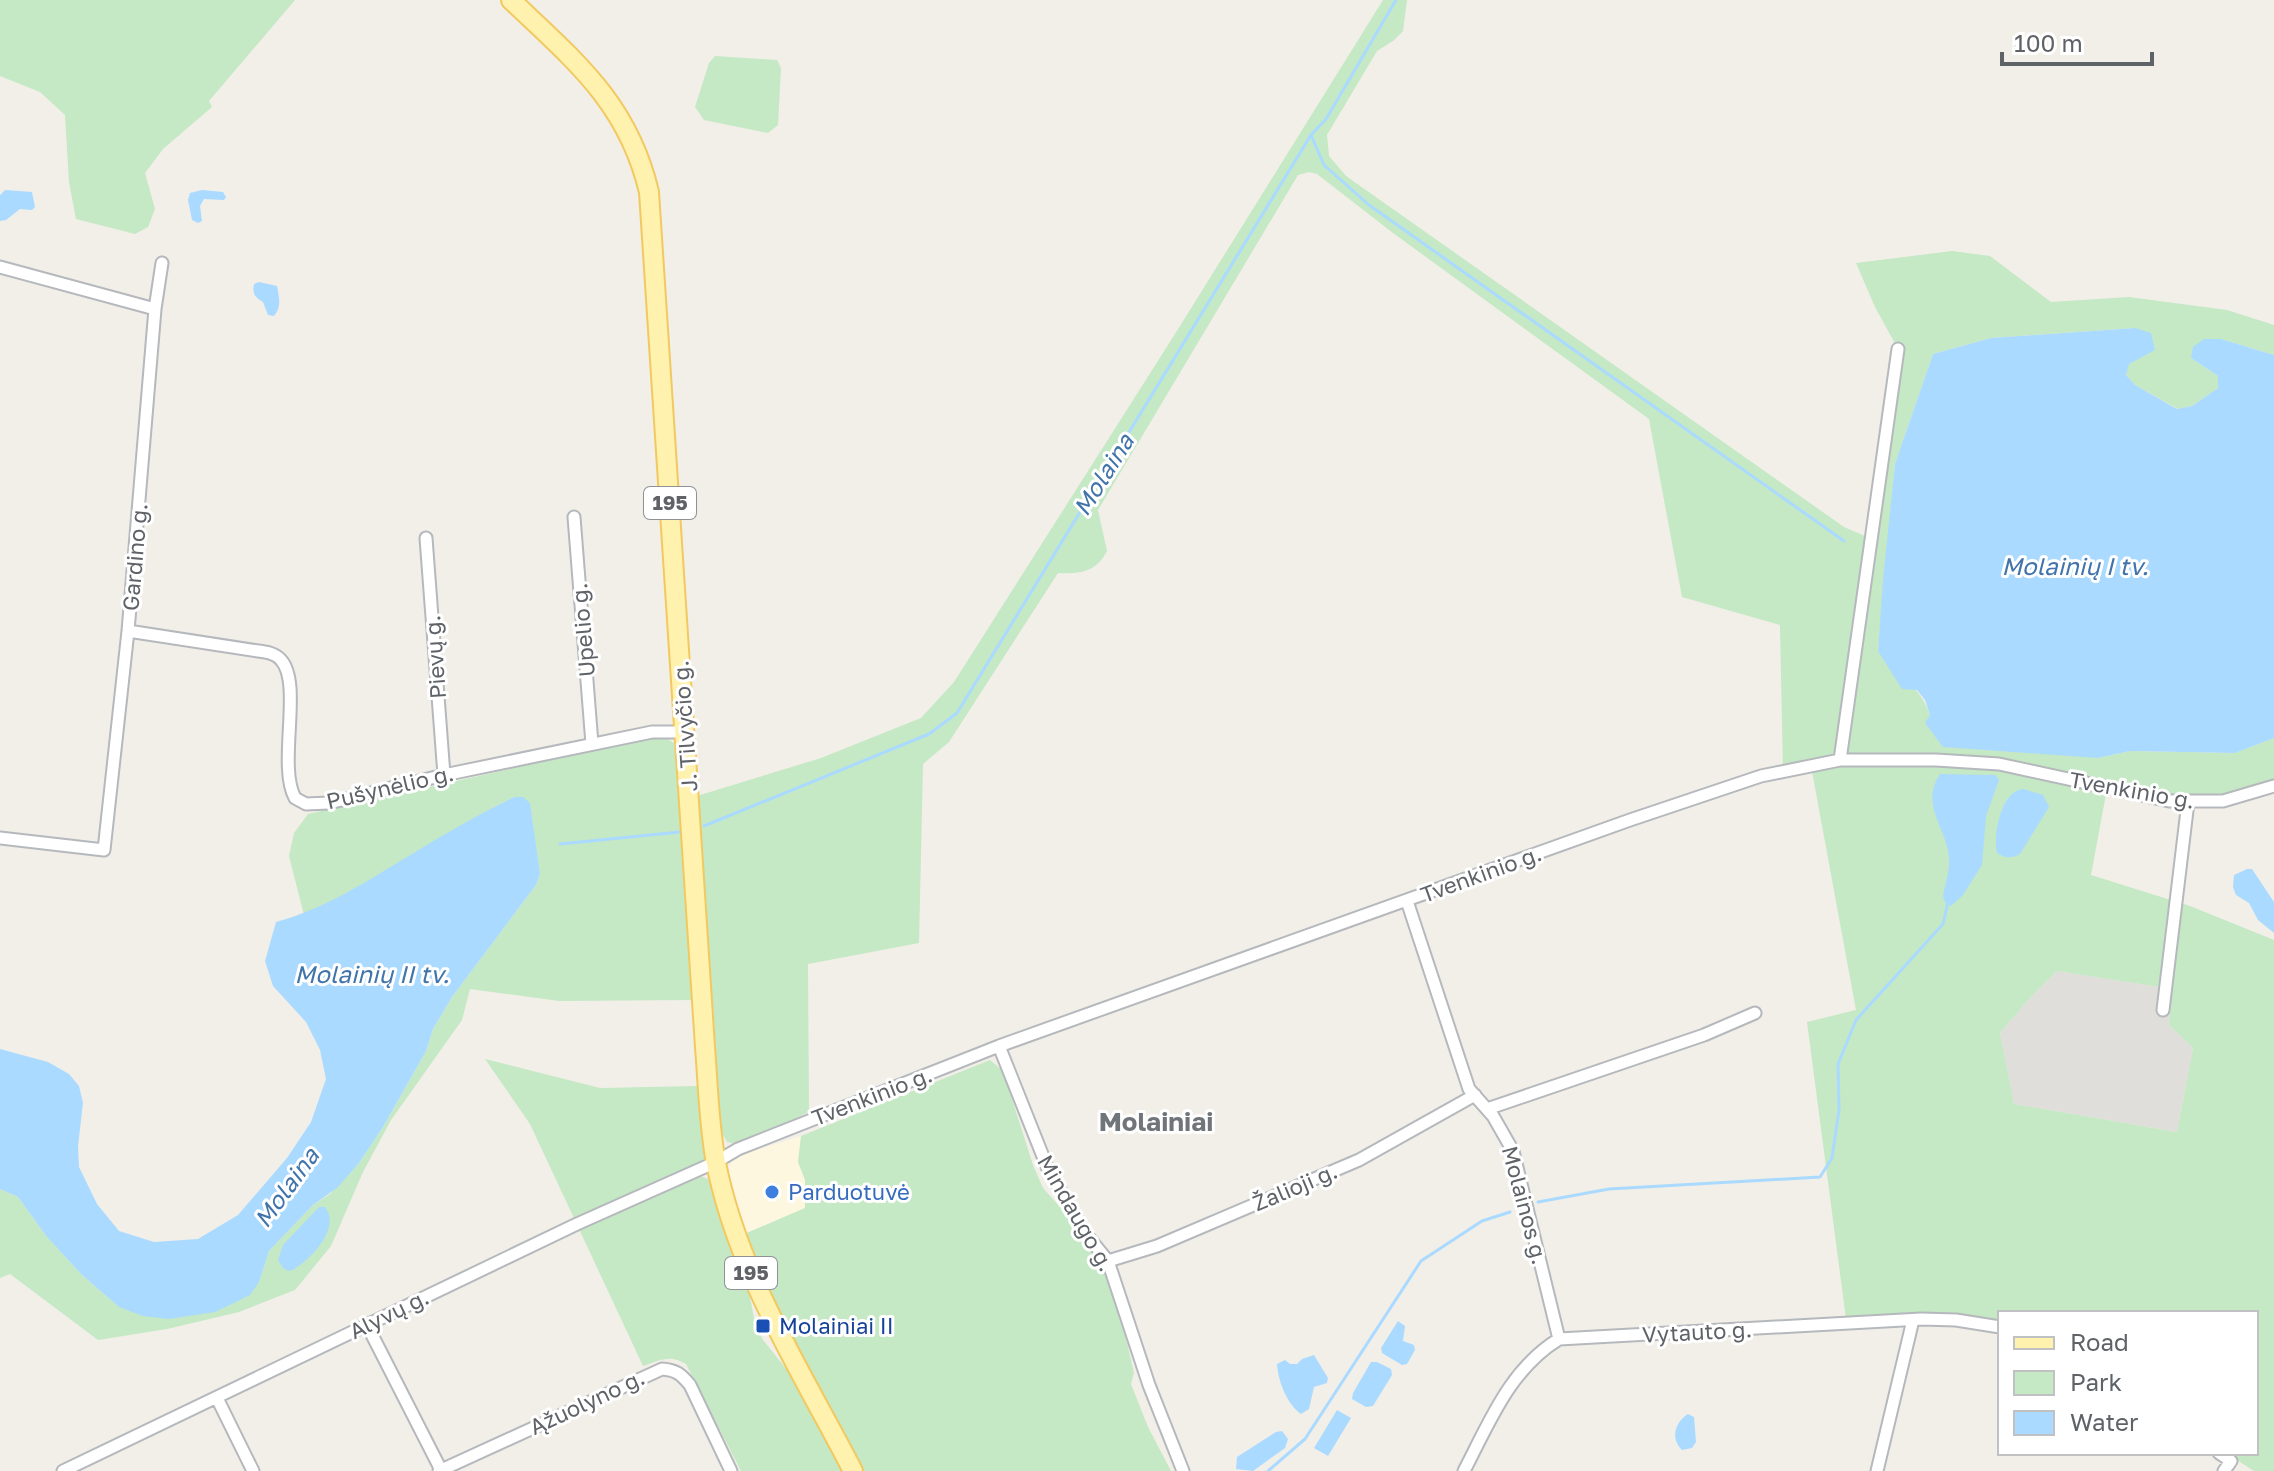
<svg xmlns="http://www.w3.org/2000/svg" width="2274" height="1471" font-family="'Golos Text',sans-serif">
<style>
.commercial{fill:#fef7e0}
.industrial{fill:#e0deda}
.green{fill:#c5e8c5;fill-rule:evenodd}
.water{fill:#aadaff}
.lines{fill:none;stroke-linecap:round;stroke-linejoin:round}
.stream{stroke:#aadaff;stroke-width:3}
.minor-casing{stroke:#b5b8bc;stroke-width:15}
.primary-casing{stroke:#f2c960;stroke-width:22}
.minor{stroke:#fff;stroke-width:11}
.primary{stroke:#fff2af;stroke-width:18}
.shop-dot{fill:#3f7fe0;stroke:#fff;stroke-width:3}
.transit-dot{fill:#1a4fb4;stroke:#fff;stroke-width:3}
.labels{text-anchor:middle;stroke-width:6;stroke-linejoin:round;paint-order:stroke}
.shield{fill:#fff;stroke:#8f9295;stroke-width:2}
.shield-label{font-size:20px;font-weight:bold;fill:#5f6368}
.street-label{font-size:22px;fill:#5f6368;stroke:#fff}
.shop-label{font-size:22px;fill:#366cbe;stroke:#fff;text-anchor:start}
.transit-label{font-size:22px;fill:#164399;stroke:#fff;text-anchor:start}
.water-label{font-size:24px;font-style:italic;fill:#4174aa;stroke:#fff}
.quarter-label{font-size:26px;font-weight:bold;fill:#70757a;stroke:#fff}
</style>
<rect width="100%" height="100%" fill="#f1efe8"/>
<path class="commercial" d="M801 1136 798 1162 805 1180V1208L742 1235 727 1173 732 1160 737 1156Z"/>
<path class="industrial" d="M2057 971 2172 989 2169 1025 2193 1048 2177 1132 2014 1104 2000 1033 2030 998Z"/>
<path class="green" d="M0 0H295L209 101 212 107 163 149 145 173 155 209 148 227 135 234 76 219 69 182 65 115 40 92 0 76Z
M1383 0H1407L1403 31 1393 41 1377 51 1327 135 1329 156 1346 176 1844 527 1872 539 1898 349 1875 307 1856 263 1952 251 1990 256 2051 302 2129 297 2227 310 2274 325V355L2221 339 2191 358 2218 376V388L2192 406 2178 409 2135 385 2126 375 2135 328 1991 338 1933 354 1895 464 1878 651C1897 671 1921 688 1930 715L2098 758 2130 751 2235 753 2274 738V786L2225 805 2179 810 2106 794 2091 875 2190 906 2274 940V1471H2254L2226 1453H2256V1313H2000V1323L1846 1319 1807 1022 1856 1010 1811 766 1783 771 1780 625 1682 597 1649 419 1393 233 1317 174 1309 172 1298 175 1098 510 1107 551C1096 572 1081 574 1058 573L949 742 923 764 919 943 808 964 809 1112 740 1145 727 1142C708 1111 717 1069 715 1034 709 955 703 875 697 796L821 758 921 718 954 682 1175 334ZM2057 971 2172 989 2169 1025 2193 1048 2177 1132 2014 1104 2000 1033 2030 998Z
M715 56 777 60 781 68 778 125 768 133 704 120 695 107 709 63Z
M653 737 666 738 674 743 680 775 693 1000 559 1001 470 989 462 1020 391 1120 363 1172 331 1246 295 1290 239 1312 167 1329 98 1340 10 1274 0 1278V1189L18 1197 47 1237 82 1275 119 1307 259 1282 269 1251 313 1205 330 1194 359 1163 383 1127 426 1051 433 1029 452 997 536 885 540 874 514 797C442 833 378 883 304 915L289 856 294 833 308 814Z
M485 1059 600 1088 698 1086 706 1157 695 1167 689 1178 700 1176 708 1179 712 1187 749 1291 755 1324 763 1340 796 1381 843 1471H741L686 1364C670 1354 660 1360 643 1366L530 1124Z
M990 1060 1003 1071 1033 1165 1043 1188 1108 1261 1134 1373 1131 1384 1148 1427 1171 1471H863L767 1289 742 1235 805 1208V1180L798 1162 801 1136Z"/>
<path class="water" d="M5 190 32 192 35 207 32 210 20 209 6 220 0 221V195Z
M202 190 223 192 226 197 224 200 204 199 200 206 202 221 198 223 192 220 188 200 190 193Z
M259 282 277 286C279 297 282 307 274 316L268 315 263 302C255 298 252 293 254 284Z
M2135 328 2151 333 2155 350 2129 364 2126 375 2135 385 2177 409 2192 406 2218 388V376L2191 358 2193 347 2204 339H2221L2274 355V738L2235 753 2130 751 2098 758 1943 747 1925 723 1930 715 1925 700 1917 690 1902 689 1878 651 1883 580 1895 464 1933 354 1991 338Z
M1940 774 1995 775 1999 780 1986 816 1982 865 1963 895 1951 906 1945 902 1943 896C1945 885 1950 871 1949 859 1948 829 1919 806 1940 774Z
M2023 789 2043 795 2049 807 2020 854C2011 859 2005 858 1997 853 1993 834 2001 791 2023 789Z
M514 797H523L530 803 540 874 536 885 452 997 433 1029 426 1051 383 1127 359 1163 337 1188 313 1205 269 1251 259 1282 250 1295 242 1299 215 1312 169 1319 143 1316 119 1307 82 1275 47 1237 18 1197 0 1189V1049L48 1062 69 1074 79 1086 83 1103 78 1146 79 1167 97 1204 119 1231 154 1242 198 1239 238 1215 287 1158 311 1122 326 1079 320 1050 306 1022 273 986 265 961 276 922C327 908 367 881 412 854 446 833 479 814 514 797Z
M2247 869H2252L2274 902V933L2258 920 2249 903 2236 895 2233 887 2234 875Z
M319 1207H325C342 1228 309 1262 290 1271L284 1269 278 1260 283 1245Z
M1398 1321 1405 1326 1403 1341 1414 1345 1415 1350 1407 1364 1402 1365 1382 1353 1381 1348Z
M1314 1355 1328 1378 1327 1383 1314 1387 1309 1409 1301 1414C1287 1404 1278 1381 1277 1364L1285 1360 1290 1364H1297L1302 1359Z
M1371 1362H1377L1391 1369 1392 1375 1373 1406 1366 1407 1352 1399 1353 1393Z
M1337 1410 1351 1418 1328 1456 1314 1448Z
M1688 1414 1694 1417 1696 1442 1692 1448 1682 1450C1670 1438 1675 1422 1688 1414Z
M1282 1431 1288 1439 1285 1448 1253 1471 1236 1469 1237 1457 1276 1432Z"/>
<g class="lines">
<path class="stream" d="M1311 135 1324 165 1369 205 1844 541
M704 826 929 734 957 713 1311 135 1326 119 1396 0
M560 844 680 832
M1538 1202 1609 1189 1820 1177 1832 1158 1839 1110 1838 1064 1856 1020 1943 924 1948 902
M1268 1471 1305 1439 1421 1261 1482 1221 1510 1212"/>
<defs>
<path id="minor" d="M0 267 155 309
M574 517 592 744
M426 538 444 775
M128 631 258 651C266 652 275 653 281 660 303 684 277 766 295 798L306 804 329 803 444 775 652 732H685
M1840 760 1898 349
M0 838 104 850 128 631 155 309 162 263
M1407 901 1469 1089 1493 1116 1513 1151 1559 1339
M2163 1010 2188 802
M999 1046 1048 1169 1085 1233 1108 1261 1149 1385 1183 1471
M1487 1109 1704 1035 1755 1013
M1108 1261 1157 1246 1359 1160 1475 1095
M367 1325 441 1470
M217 1398 253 1471
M2219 1453 2231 1461 2224 1471
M63 1471 577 1224 716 1162 738 1149 999 1046 1630 820 1761 776 1840 760H1936L1999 764 2169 801H2223L2274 786
M439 1471 662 1369C676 1370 681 1374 690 1385L731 1471
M1464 1471C1490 1421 1510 1369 1559 1339L1921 1319 1956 1320 2000 1327
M1877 1471 1913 1320"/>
<path id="primary" d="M511 0C575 61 628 103 649 192L705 1047C708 1085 709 1126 716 1163 738 1274 802 1372 853 1471"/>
</defs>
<use href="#minor" class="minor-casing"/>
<use href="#primary" class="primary-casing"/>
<use href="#minor" class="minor"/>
<use href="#primary" class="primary"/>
</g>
<circle class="shop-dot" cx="772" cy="1192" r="8"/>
<rect class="transit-dot" x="755" y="1318" width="16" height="16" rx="4"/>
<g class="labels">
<g class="shield">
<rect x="644" y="487" width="52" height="32" rx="6"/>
<rect x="725" y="1257" width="52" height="32" rx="6"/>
</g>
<g class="shield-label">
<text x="670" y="510">195</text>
<text x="751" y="1280">195</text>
</g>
<g class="street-label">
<text transform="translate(135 557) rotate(-85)" y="8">Gardino g.</text>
<text transform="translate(583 630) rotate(-95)" y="8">Upelio g.</text>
<text transform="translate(435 657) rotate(-94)" y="8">Pievų g.</text>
<text transform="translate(685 726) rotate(-94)" y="8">J. Tilvyčio g.</text>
<text transform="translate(390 787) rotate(-13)" y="8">Pušynėlio g.</text>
<text transform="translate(2132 790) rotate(10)" y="8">Tvenkinio g.</text>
<text transform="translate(1481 874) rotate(-20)" y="8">Tvenkinio g.</text>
<text transform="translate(872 1096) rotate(-21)" y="8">Tvenkinio g.</text>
<text transform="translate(1295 1187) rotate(-23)" y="8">Žalioji g.</text>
<text transform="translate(1525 1205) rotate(75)" y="8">Molainos g.</text>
<text transform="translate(1076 1213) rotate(60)" y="8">Mindaugo g.</text>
<text transform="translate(389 1314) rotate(-26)" y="8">Alyvų g.</text>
<text transform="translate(1697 1332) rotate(-3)" y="8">Vytauto g.</text>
<text transform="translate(587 1402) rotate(-25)" y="8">Ąžuolyno g.</text>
</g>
<g class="shop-label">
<text x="788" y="1200">Parduotuvė</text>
</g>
<g class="transit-label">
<text x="779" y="1334">Molainiai II</text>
</g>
<g class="water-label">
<text transform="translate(1104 475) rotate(-58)" y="8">Molaina</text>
<text x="2075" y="575">Molainių I tv.</text>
<text x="372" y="983">Molainių II tv.</text>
<text transform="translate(287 1188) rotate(-54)" y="8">Molaina</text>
</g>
<g class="quarter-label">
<text x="1156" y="1131">Molainiai</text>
</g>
</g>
<rect x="1998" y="1311" width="260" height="144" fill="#ffffff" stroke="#bfc1c3" stroke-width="2"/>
<rect x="2014" y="1337" width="40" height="12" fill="#fff2af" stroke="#bfc1c3" stroke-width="2"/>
<text x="2070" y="1351" font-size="24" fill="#5f6368">Road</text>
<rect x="2014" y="1371" width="40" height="24" fill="#c5e8c5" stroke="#bfc1c3" stroke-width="2"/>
<text x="2070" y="1391" font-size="24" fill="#5f6368">Park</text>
<rect x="2014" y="1411" width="40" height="24" fill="#aadaff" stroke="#bfc1c3" stroke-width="2"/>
<text x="2070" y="1431" font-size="24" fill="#5f6368">Water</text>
<path d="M2002 52v12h150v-12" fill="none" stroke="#5f6368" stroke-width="4"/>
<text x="2014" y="52" font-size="24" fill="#5f6368" stroke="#ffffff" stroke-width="6" paint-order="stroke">100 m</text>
</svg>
